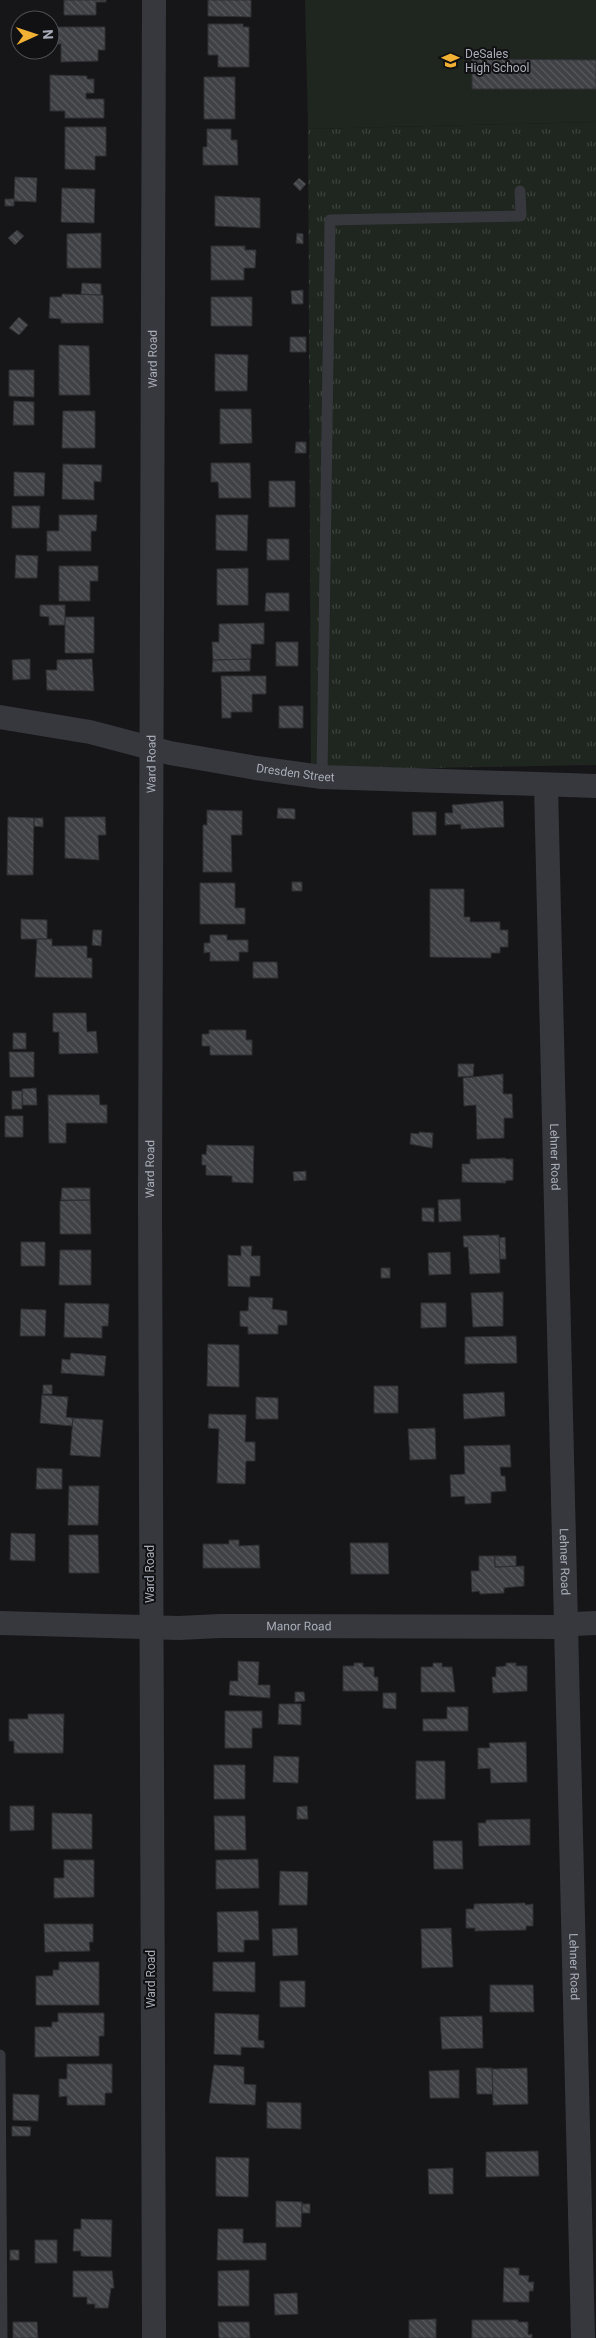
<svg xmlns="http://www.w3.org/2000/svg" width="596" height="2338" font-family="Roboto,sans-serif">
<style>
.grass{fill:url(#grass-tufts)}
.park{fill:#1e261f}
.building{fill:url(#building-back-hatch);stroke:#303034}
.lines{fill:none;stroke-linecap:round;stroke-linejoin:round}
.service{stroke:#37383d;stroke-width:11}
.minor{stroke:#37383d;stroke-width:24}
.labels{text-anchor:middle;stroke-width:4;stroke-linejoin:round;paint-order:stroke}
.poi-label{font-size:12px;fill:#a8adb8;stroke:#111113;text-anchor:start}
.street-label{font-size:12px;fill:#a8adb8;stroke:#111113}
</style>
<defs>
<pattern id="grass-tufts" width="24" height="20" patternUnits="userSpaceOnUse" patternTransform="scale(1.25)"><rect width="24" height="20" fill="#1e261f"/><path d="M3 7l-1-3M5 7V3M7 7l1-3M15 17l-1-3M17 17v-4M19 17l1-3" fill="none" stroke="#3c433d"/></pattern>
<pattern id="building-back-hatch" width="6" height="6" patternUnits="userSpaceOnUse" patternTransform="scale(1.25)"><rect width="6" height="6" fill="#404145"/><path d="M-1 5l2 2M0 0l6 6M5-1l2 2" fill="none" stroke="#595a5e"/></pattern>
</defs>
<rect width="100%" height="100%" fill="#161618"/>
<path class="grass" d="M596 122V765L311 770 308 129Z"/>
<path class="park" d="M305 0H596V122L308 129Z"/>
<path class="building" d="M64 0H106V2H96V15H64Z
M208 0H251V17L208 16Z
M208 24H243V27H249V67H218V55H208Z
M52 27H105V50H98V61L61 62V44H52Z
M472 59 596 60V89H472Z
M50 75 87 76V79H94V93H86V99H104V118H65V111H50Z
M204 77H235V119H204Z
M65 127H106V156H95V170L65 169Z
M207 129H231V140H237L238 165H203V147H207Z
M15 177 37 178 36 202 14 201Z
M299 178 306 184 300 191 293 184Z
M62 188 95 189 94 223 61 222Z
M215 196 260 198V228L215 226Z
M5 199H14V206H5Z
M17 230 24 236 15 245 8 238Z
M101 233V268H67V234Z
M297 233 303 234V244L296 243Z
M211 246H245V250H256L255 268H244V280H211Z
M82 283 101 284V295L81 294Z
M303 290V304H292L291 291Z
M62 294 103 295V323H61V319L49 318 50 297H62Z
M211 297H252V326H211Z
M19 317 28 325 19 335 9 328Z
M290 337H306V352H290Z
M59 345 89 346 90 395H59Z
M215 354 248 355 247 391H215Z
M9 370H34V397L9 396Z
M14 401 34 402V425H13Z
M220 409H251L252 443 220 444Z
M63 411H95V448H62Z
M296 442H306V453H295Z
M211 463H250L251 498H219L218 482H211Z
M63 464 102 465 101 482 94 481V500L62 499Z
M14 472 45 473 44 496H14Z
M269 481H295V507H269Z
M12 506H40L39 528H12Z
M59 515H97L96 531H91V551H47V531H59Z
M216 515H248L247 551 216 550Z
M267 539H289V560H267Z
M16 555 38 556 37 578H15Z
M59 566H98V581H90V601H59Z
M248 568V605H217V569Z
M266 593H289V611H265Z
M40 605H65V625H49V617L40 616Z
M65 617H94V653H65Z
M264 623V644H251V659L213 660 212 642H219V624Z
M276 642H298V666H276Z
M30 659V679L13 680 12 660Z
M92 659 94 691 47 690 46 670H57V660Z
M250 659V671L212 672 213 660Z
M221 676H266V694H252V712H231V718H222Z
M279 706H303V728H279Z
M503 801 504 827 461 829V824L445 825V813H453L452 805Z
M278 808 295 809V819L277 818Z
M207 810 242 811V835H231L232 872H203V825H207Z
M412 812H436V835H413Z
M8 817 34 818 33 875H7Z
M65 817H105L106 835H98L99 860 65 858Z
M34 818H43V827L34 826Z
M292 882H302V891H292Z
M200 883H235V908H245V924H200Z
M430 889H464V917H470V922H500V930H508V947H500V953H491V958L430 957Z
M21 919 47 920V939H21Z
M93 930H102L101 946 92 945Z
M210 935H227V940H248V952H239V961H210V952L204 953V943H210Z
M37 939H52V946H87V958H92V978L35 977Z
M253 962H277L278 978H253Z
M53 1013H86L87 1032 96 1031 98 1053 59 1054V1032H53Z
M209 1030H246V1040H252V1055H210V1046H202V1034H209Z
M13 1033H26V1049H13Z
M9 1052H34V1077H10Z
M458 1064H474L473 1076 458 1077Z
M503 1074V1094H512L513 1118H504V1138L477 1139 476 1105 464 1106 463 1078Z
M36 1088 37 1105H23L22 1089Z
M12 1091H22V1109H12Z
M48 1095H99L100 1105H107V1123H66V1143H49Z
M5 1116H23V1137H5Z
M419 1132 433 1133 432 1148 410 1144 411 1133 419 1134Z
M207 1145 254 1146 253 1183 232 1182V1176L206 1175V1165H202V1154L206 1155Z
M505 1158 506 1159H513V1180L505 1181 506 1183 462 1182V1164H470V1159Z
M306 1171V1180L294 1181 293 1172Z
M62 1188H90V1200H61Z
M460 1199 461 1221 439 1222 438 1200Z
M90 1200 91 1234H60V1201Z
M422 1208H434V1222L422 1221Z
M499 1235 500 1273 470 1274 468 1247H464L463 1236Z
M505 1237 506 1259H500L499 1238Z
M21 1242H45V1266H21Z
M241 1246H252L251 1256H260V1276H250V1287L228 1286V1255L241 1256Z
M60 1250H91V1285H59Z
M450 1252 451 1274 429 1275 428 1253Z
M381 1268H390V1278H381Z
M503 1292V1326L473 1327 471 1293Z
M249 1297 273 1298 272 1309 287 1311V1325H278V1334H248V1327L240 1326V1311H248Z
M65 1303 109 1304 108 1326H102V1338L64 1337Z
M421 1303H446V1327L421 1328Z
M21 1309 46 1310 45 1336H20Z
M516 1336 517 1363 465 1364V1337Z
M208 1344 239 1345V1387L207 1386Z
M71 1353 106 1356 104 1376 61 1373 62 1359 70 1360Z
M43 1385H52V1394H43Z
M374 1386H398V1413H374Z
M504 1392 505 1416 464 1419 463 1394Z
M42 1395 68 1397 66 1417 73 1418 72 1426 40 1423Z
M256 1397 278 1398V1419H256Z
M209 1414 246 1415 245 1442H255V1461H246L245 1484 217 1483 219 1429 208 1428Z
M73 1418 103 1420 100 1457 70 1455Z
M435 1428 436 1459 410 1460 408 1429Z
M510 1445 511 1467H500L501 1476H505L506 1491 491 1492V1503L465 1504V1496L451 1497 450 1475 465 1474 464 1446Z
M37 1468 62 1469V1489H36Z
M69 1486H99L98 1525H68Z
M11 1533 35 1534V1561L10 1560Z
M69 1535H98L99 1573H69Z
M229 1540H239V1546L259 1545 260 1568H203V1544H229Z
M350 1543H388L389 1574H351Z
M479 1556H495V1567L524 1566V1586L504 1588V1593L480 1594 479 1591 472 1592 471 1571H479Z
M494 1556H516V1566L495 1567Z
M238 1661 259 1662 258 1685H270V1698L229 1695 230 1681H238Z
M354 1663H363V1667H374V1677H378V1691H343V1666H354Z
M433 1663H442V1667H452L455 1692H421V1667H433Z
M506 1663H516V1666H527V1691L493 1693 492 1677H496V1667L506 1666Z
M295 1692H304L305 1701 295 1702Z
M383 1693H396V1709L383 1708Z
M279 1704H301V1725L278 1724Z
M447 1707H468V1731H423V1719H447Z
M225 1711H262V1728H252V1748H225Z
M28 1714H64L63 1753H14V1741H9V1719H28Z
M526 1742 527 1782 491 1783 490 1768 478 1769V1748H490L489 1743Z
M274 1756 299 1757 298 1783 273 1782Z
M416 1761H445V1799H416Z
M214 1765H245V1799H214Z
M10 1806H34V1830L10 1831Z
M307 1806 308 1819H297V1807Z
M52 1813 92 1814V1849H52Z
M214 1816H245L246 1850H215Z
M530 1819V1845L479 1846 478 1823H486V1820Z
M433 1841H462L463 1869H434Z
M258 1859 259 1888 216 1889V1860Z
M64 1860H94V1897L54 1898V1878H64Z
M280 1871 308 1872 307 1905H279Z
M525 1903V1905L533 1904V1926H526V1930L475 1931V1928H466V1909H474V1904Z
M258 1911 259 1940H244V1952H218L217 1912Z
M44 1924H93V1942H89L90 1951 45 1952Z
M297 1928 298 1955 273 1956 272 1929Z
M451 1928 453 1967 422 1968 421 1929Z
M59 1962H99V2005H36V1976H53V1970H59Z
M213 1962H255V1992L213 1991Z
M280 1981H305V2007H280Z
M490 1985H533L534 2012H490Z
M58 2013H104V2036H99V2056L35 2057V2027H52V2022H58Z
M215 2013 259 2015 258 2040 264 2041V2048L241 2047V2055L214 2054Z
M482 2016 483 2048 442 2049 440 2017Z
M67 2064H112V2093H105V2105H67V2096L59 2097V2079H67Z
M214 2065 244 2067V2084L256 2085 255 2105 209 2103Z
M476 2068H492L493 2094H477Z
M527 2068 528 2104 493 2105 492 2069Z
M459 2070V2098H430L429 2071Z
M13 2094 39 2095 38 2121 13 2120Z
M267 2102 301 2103V2129L267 2128Z
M12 2126 31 2127 30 2136H12Z
M538 2151 539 2176 486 2177V2152Z
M216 2157 249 2158 248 2197 216 2196Z
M453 2168V2194H429L428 2169Z
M276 2201 302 2202 301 2227H276Z
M302 2204H310V2213H302Z
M81 2219 112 2220 111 2257 81 2256V2251H73L74 2229H81Z
M218 2229H243V2243H266V2260H217Z
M35 2240H57V2263H35Z
M10 2250H19V2260H10Z
M504 2268H519V2275L529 2276 528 2282H534L533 2291H529V2302H503Z
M249 2270V2306H218V2271Z
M73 2271H112L114 2288H111L108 2308H95V2304H87V2297H73Z
M297 2293 298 2314 275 2315 274 2294Z
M436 2319V2338H409V2320Z
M472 2320H518V2322H528V2335L532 2334V2338H472Z
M13 2322H37L38 2338H13Z
M218 2322H249L250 2338H219Z"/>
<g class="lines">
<path class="service" d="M322 777 330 220 521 216 520 191
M0 2055 2 2338"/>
<g class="minor">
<path id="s1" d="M0 717 90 732 170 753 256 768 322 777 596 786"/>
<path id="s2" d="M546 786 583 2338"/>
<path id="s3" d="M0 1623 179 1628 220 1626 557 1627 574 1624 596 1623"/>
<path id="s4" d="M154 2338 150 1199 154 0"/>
</g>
</g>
<defs>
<symbol id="school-bare" viewBox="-9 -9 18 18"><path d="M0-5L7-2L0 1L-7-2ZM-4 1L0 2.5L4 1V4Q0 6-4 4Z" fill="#f2b134" stroke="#111113" stroke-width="2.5" paint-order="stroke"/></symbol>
</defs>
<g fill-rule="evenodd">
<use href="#school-bare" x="438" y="48" width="25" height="25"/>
</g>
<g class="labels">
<g class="poi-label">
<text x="465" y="58">DeSales<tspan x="465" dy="14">High School</tspan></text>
</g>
<g class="street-label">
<text dy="4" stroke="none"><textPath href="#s4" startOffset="1979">Ward Road</textPath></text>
<text dy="4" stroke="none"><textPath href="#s4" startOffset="1574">Ward Road</textPath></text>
<text dy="4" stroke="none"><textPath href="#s1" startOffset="301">Dresden Street</textPath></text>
<text dy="4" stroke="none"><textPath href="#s2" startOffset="371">Lehner Road</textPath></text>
<text dy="4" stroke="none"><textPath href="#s4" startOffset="1169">Ward Road</textPath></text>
<text dy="4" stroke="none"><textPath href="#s2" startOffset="776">Lehner Road</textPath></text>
<text transform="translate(150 1574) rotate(-90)" y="4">Ward Road</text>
<text dy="4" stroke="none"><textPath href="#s3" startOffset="299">Manor Road</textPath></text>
<text dy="4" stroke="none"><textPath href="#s2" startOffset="1181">Lehner Road</textPath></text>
<text transform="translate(151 1979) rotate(-90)" y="4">Ward Road</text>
</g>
</g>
<g transform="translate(35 35) rotate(87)"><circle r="24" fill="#111113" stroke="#4d4f55"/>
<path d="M0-4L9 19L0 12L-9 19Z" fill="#f2b134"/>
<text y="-8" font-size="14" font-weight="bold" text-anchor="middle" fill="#a8adb8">N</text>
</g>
</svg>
